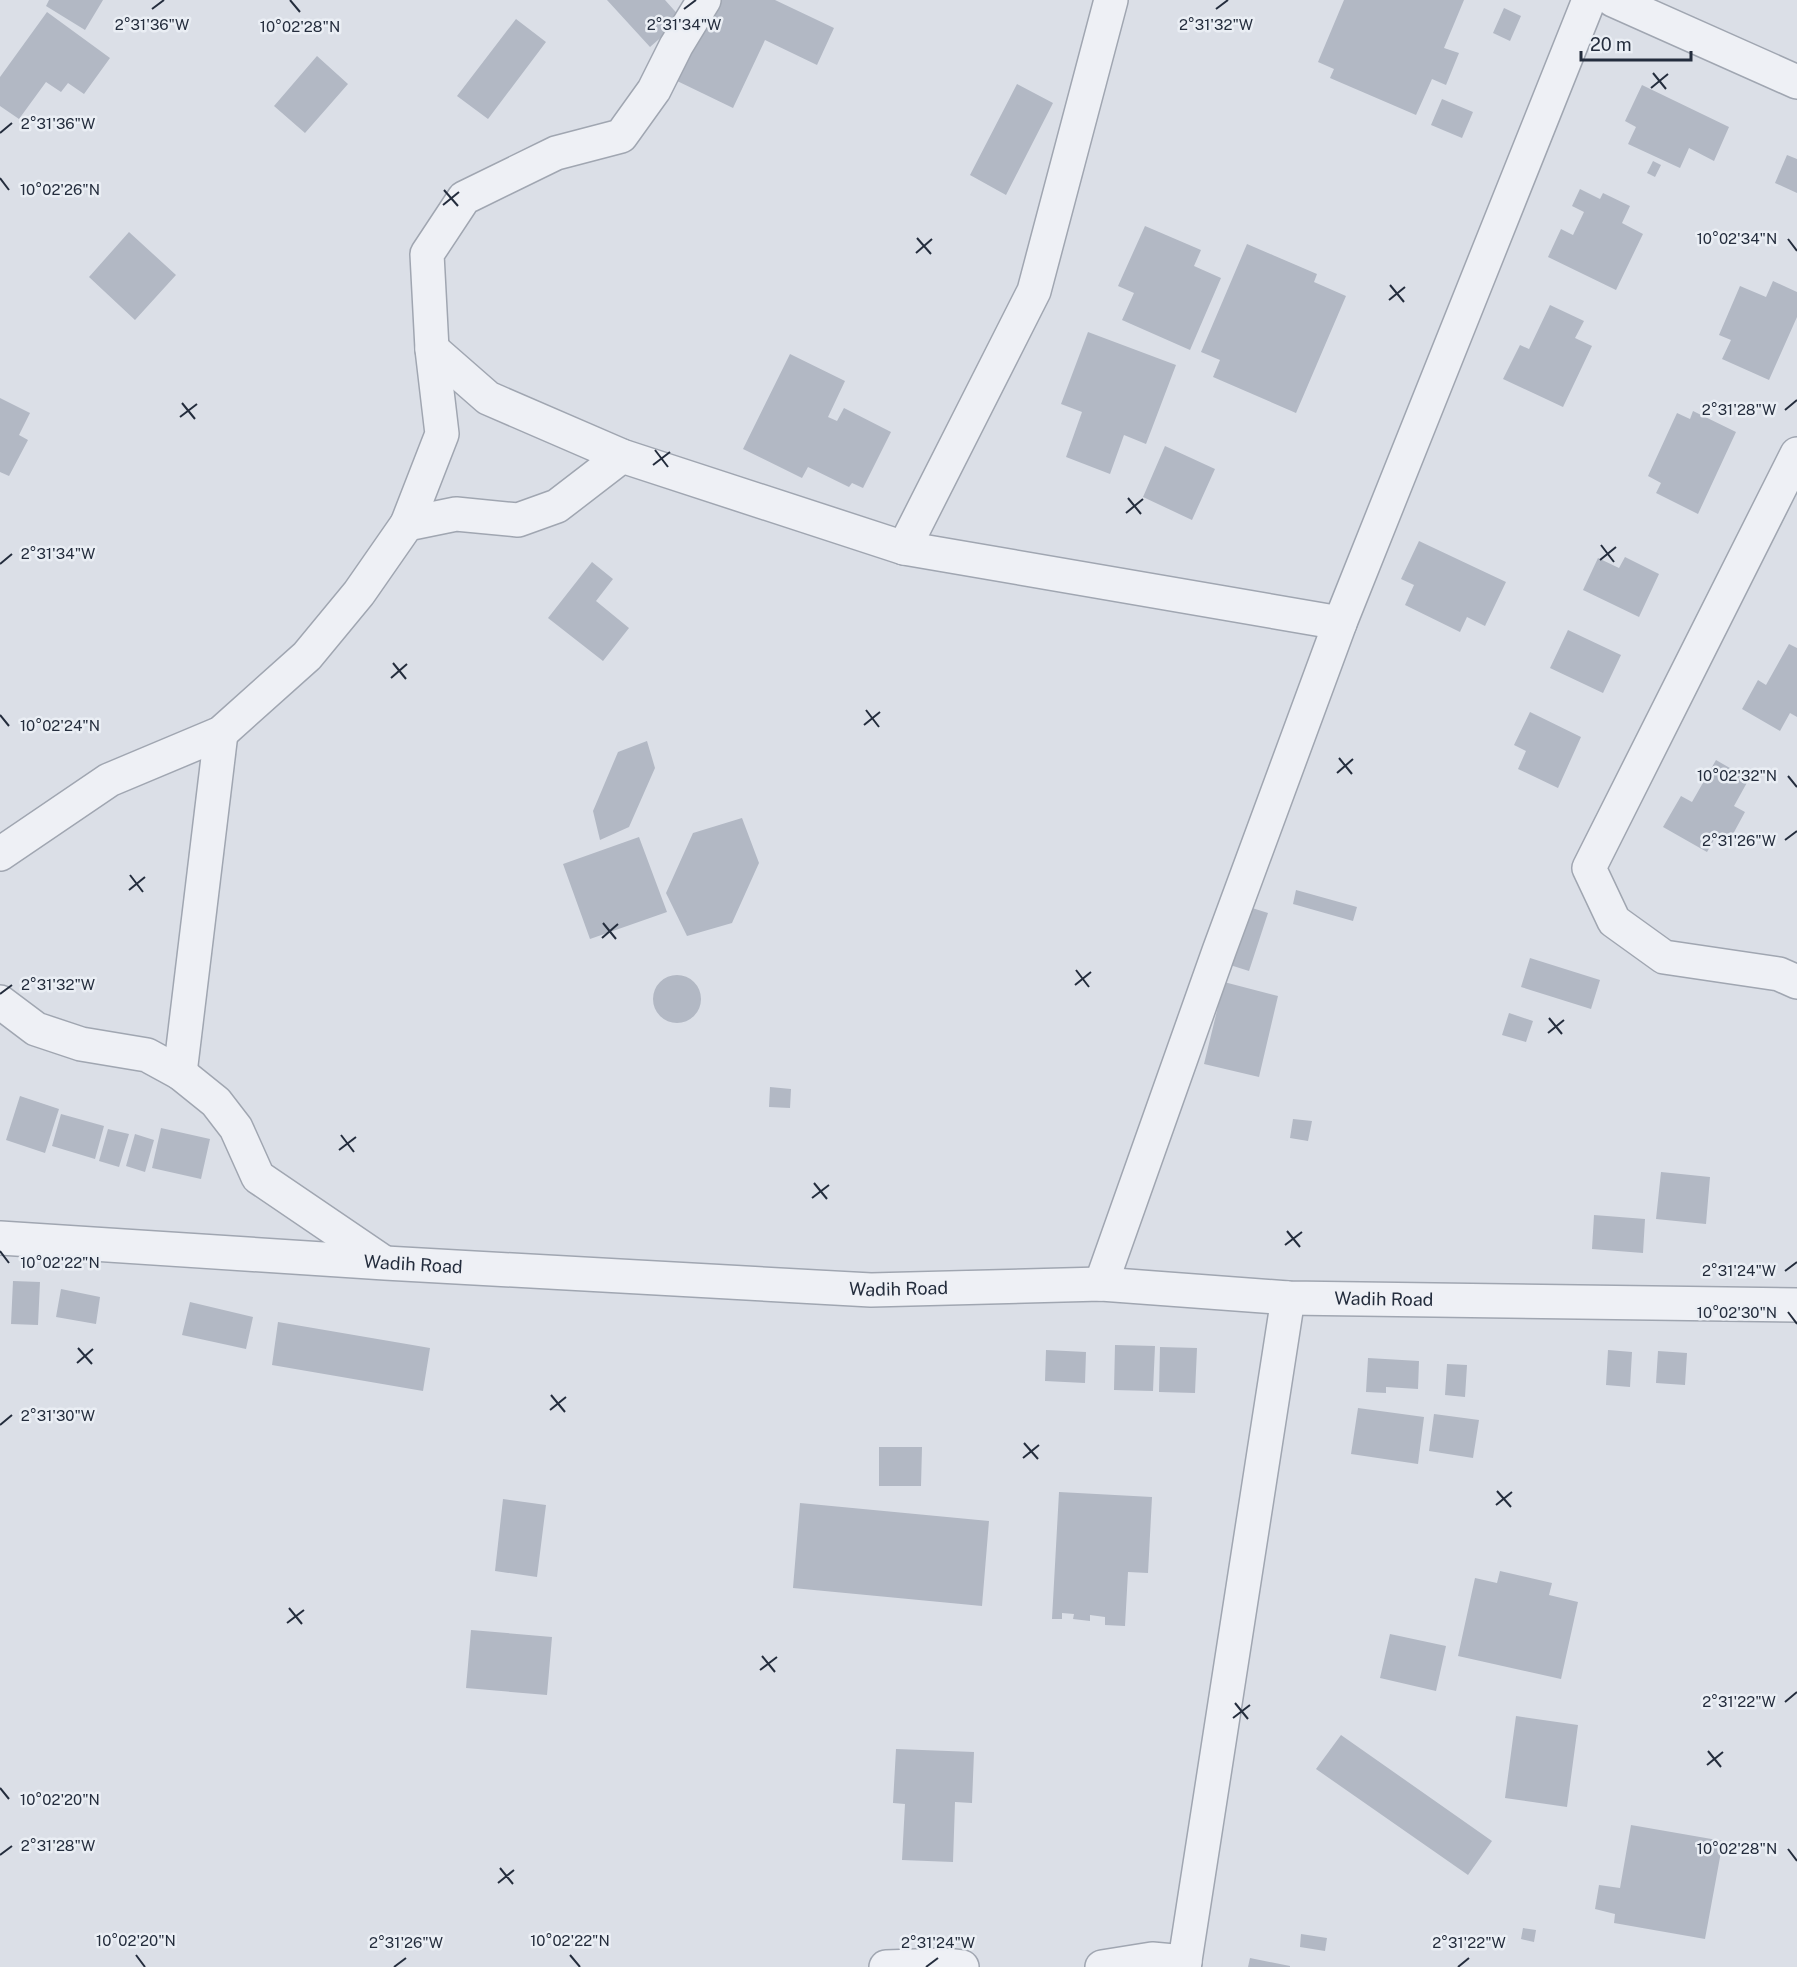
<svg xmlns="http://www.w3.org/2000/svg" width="1797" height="1967" font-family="'Public Sans',sans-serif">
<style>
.building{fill:#b2b8c4}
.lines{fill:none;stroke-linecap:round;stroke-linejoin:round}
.minor-casing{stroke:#a0a6b1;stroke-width:36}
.minor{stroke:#eef0f5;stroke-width:33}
.ticks{fill:none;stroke:#242d3d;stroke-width:2}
.labels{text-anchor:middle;stroke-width:5;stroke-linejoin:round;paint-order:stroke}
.street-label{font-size:18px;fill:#242d3d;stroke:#eaeef4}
.ticks-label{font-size:15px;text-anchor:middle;fill:#242d3d;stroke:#eaeef4;stroke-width:5;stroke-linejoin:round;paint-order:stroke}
</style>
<rect width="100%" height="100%" fill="#dbdfe7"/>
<path class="building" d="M49 0H103L85 30 46 6Z
M607 0H665L682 19 650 47Z
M710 0H775L834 28 817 65 765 40 733 108 673 79Z
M1344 0H1464L1444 48 1459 53 1446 85 1432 79 1416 115 1330 78 1334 69 1318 62Z
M1504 8 1521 16 1510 41 1493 33Z
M47 12 110 58 84 94 68 83 61 92 46 82 19 119 0 106V77Z
M516 19 546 42 488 119 457 96Z
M317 56 348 84 305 133 274 106Z
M1017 84 1053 103 1006 195 970 175Z
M1642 85 1729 127 1714 161 1689 148 1680 168 1628 144 1636 127 1625 121Z
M1442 99 1473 112 1462 138 1431 125Z
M1787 155 1797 159V193L1775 183Z
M1653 161 1661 165 1655 177 1647 173Z
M1580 189 1600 199 1603 193 1630 206 1622 223 1643 234 1616 290 1548 257 1561 229 1573 235 1584 212 1572 206Z
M1145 226 1201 250 1194 266 1221 278 1190 350 1122 320 1134 293 1118 286Z
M129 232 176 275 135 320 89 277Z
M1247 244 1317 274 1314 282 1346 296 1296 413 1213 377 1220 360 1201 352Z
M1773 281 1797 292V317L1769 380 1722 359 1731 340 1719 335 1740 286 1766 297Z
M1550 305 1584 321 1575 338 1592 346 1563 407 1503 379 1520 345 1529 349Z
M1088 332 1176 365 1146 444 1124 435 1110 474 1066 457 1082 412 1061 404Z
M790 354 845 381 828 417 837 421 844 408 891 432 863 488 852 483 849 487 808 467 802 478 743 449Z
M0 398 30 413 19 435 28 440 9 476 0 472Z
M1693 411 1736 432 1698 514 1656 493 1661 483 1648 476 1677 413 1690 419Z
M1165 446 1215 469 1192 520 1143 497Z
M1419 541 1506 582 1485 626 1467 617 1460 632 1405 605 1414 585 1401 579Z
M1625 557 1659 574 1639 617 1583 590 1598 558 1619 568Z
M592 562 613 579 596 601 629 628 603 661 548 618Z
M1568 630 1621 655 1603 693 1550 668Z
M1789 644 1797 648V717L1790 713 1780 731 1742 709 1758 680 1766 685Z
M1530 712 1581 737 1558 788 1518 769 1526 751 1514 745Z
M647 741 655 768 629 827 600 840 593 811 618 752Z
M1716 760 1749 779 1734 806 1745 812 1727 845 1715 838 1707 852 1663 827 1681 796 1692 802Z
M742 818 759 863 732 923 687 936 666 893 693 833Z
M639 837 667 912 590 939 563 864Z
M1296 890 1357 907 1353 921 1293 904Z
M1249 907 1268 913 1249 971 1230 965Z
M1530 958 1600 980 1591 1009 1521 987Z
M653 999a24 24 0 1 1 48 0a24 24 0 1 1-48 0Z
M1224 982 1278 996 1259 1077 1204 1064Z
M1509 1013 1533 1021 1526 1042 1502 1035Z
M770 1087 791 1089 790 1108 769 1107Z
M20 1096 59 1109 45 1153 6 1140Z
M61 1114 104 1126 95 1159 52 1146Z
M1293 1119 1312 1121 1308 1141 1290 1138Z
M161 1128 210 1139 201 1179 152 1168Z
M108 1129 129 1134 119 1167 99 1161Z
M135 1134 154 1140 145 1172 126 1166Z
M1661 1172 1710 1177 1706 1224 1656 1219Z
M1594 1215 1645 1219 1643 1253 1592 1249Z
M13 1281 40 1282 38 1325 11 1324Z
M61 1289 100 1297 96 1324 56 1317Z
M190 1302 253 1317 246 1349 182 1335Z
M278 1322 430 1348 423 1391 272 1365Z
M1115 1345 1155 1346 1153 1391 1114 1390Z
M1160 1347 1197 1348 1195 1393 1159 1392Z
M1046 1350 1086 1352 1085 1383 1045 1381Z
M1608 1350 1632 1352 1630 1387 1606 1385Z
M1658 1351 1687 1353 1685 1385 1656 1383Z
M1368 1358 1419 1361 1418 1389 1386 1387V1393L1366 1392Z
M1447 1364 1467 1365 1465 1397 1445 1395Z
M1358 1408 1424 1417 1418 1464 1351 1454Z
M1434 1414 1479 1420 1473 1458 1429 1451Z
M879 1447H922L921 1486H879Z
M1059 1492 1152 1497 1148 1573 1128 1572 1125 1626 1105 1625V1617L1090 1615V1621L1073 1619 1074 1614 1062 1613V1619H1052Z
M503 1499 546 1505 537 1577 495 1571Z
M800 1503 989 1521 982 1606 793 1588Z
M1500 1571 1552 1583 1549 1595 1578 1602 1561 1679 1458 1656 1475 1578 1497 1583Z
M471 1630 552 1637 547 1695 466 1688Z
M1390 1634 1446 1646 1436 1691 1380 1678Z
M1516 1716 1578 1725 1567 1807 1505 1798Z
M1341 1735 1492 1841 1468 1875 1316 1769Z
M896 1749 974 1752 972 1803 955 1802 953 1862 902 1860 905 1804 893 1803Z
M1631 1825 1723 1841 1705 1939 1614 1923 1615 1914 1595 1909 1599 1885 1620 1888Z
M1523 1928 1536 1930 1534 1942 1521 1939Z
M1301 1934 1327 1938 1325 1951 1300 1947Z
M1250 1958 1290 1966V1967H1248Z"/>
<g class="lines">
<defs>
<g id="minor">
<path d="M1613 0 1797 82"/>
<path d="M432 349 488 398 622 456 904 548 1340 623"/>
<path d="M1797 454 1589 868 1614 921 1664 957 1779 974 1797 982"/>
<path d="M407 524 442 434 432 349 427 254 464 198 556 153 621 136 654 90 676 46 704 0"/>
<path d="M904 548 1034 291 1111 0"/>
<path d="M0 854 109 780 221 733 307 656 359 593 407 524 456 514 518 520 557 506 622 456"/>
<path d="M0 1002 36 1029 81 1044 147 1055 180 1073 216 1102 236 1128 258 1177 383 1262"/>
<path d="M180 1073 221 733"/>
<path id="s1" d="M0 1238 385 1263 871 1290 1101 1284 1288 1298 1797 1305"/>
<path d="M1101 1284 1219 951 1340 623 1589 0"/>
<path d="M886 1967 945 1965 962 1967"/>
<path d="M1102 1967 1152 1959 1185 1962"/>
<path d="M1184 1967 1288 1298"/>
</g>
</defs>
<use href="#minor" class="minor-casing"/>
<use href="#minor" class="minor"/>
</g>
<path class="ticks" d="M290 0 300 12M152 9 164 0M684 9 696 0M1216 9 1228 0M1653 73 1666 89M1651 88 1668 74M0 133 12 123M0 178 9 190M444 190 458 206M443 205 459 192M917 238 931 254M1788 239 1797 251M916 253 932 239M1390 285 1404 302M1389 300 1405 287M182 403 195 419M1785 410 1797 400M180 417 197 404M655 450 668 467M653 465 670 452M1128 498 1141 514M1126 513 1143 499M1601 545 1614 562M1600 560 1616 547M0 564 12 554M393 663 406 679M391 678 407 664M866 710 879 727M0 715 9 726M864 725 880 712M1339 758 1352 774M1337 773 1353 759M1788 776 1797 787M1785 840 1797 831M130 875 143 892M129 890 145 877M603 923 616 939M602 938 618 924M1076 970 1089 987M1075 985 1091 972M0 994 12 985M1549 1018 1562 1034M1548 1033 1564 1020M341 1135 354 1152M339 1150 356 1137M814 1183 827 1199M812 1198 829 1185M1287 1231 1300 1247M1285 1245 1302 1232M0 1251 9 1263M1785 1271 1797 1262M1788 1312 1797 1324M78 1348 92 1364M77 1363 93 1349M551 1395 565 1412M550 1410 566 1397M0 1425 12 1415M1024 1443 1038 1459M1023 1458 1039 1445M1497 1491 1511 1507M1496 1505 1512 1492M289 1608 302 1624M287 1623 304 1610M762 1656 775 1672M760 1670 777 1657M1785 1702 1797 1692M1235 1703 1248 1719M1233 1718 1250 1705M1708 1751 1721 1767M1707 1765 1723 1752M0 1788 9 1799M1788 1849 1797 1861M0 1855 12 1846M500 1868 513 1884M498 1883 514 1870M136 1955 145 1967M570 1955 580 1967M394 1967 406 1958M926 1967 938 1958M1458 1967 1469 1958"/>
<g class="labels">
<g class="street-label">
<text dy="6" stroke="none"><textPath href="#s1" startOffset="414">Wadih Road</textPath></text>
<text dy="6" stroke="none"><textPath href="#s1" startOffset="900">Wadih Road</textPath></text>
<text dy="6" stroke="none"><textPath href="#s1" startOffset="1386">Wadih Road</textPath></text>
</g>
</g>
<g class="ticks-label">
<text x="1216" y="30">2°31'32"W</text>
<text x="152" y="30">2°31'36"W</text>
<text x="684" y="30">2°31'34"W</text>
<text x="300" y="32">10°02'28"N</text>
<text x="58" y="129">2°31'36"W</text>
<text x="60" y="195">10°02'26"N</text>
<text x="1737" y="244">10°02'34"N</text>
<text x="1739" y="415">2°31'28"W</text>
<text x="58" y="559">2°31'34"W</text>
<text x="60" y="731">10°02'24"N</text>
<text x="1737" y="781">10°02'32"N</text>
<text x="1739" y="846">2°31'26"W</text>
<text x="58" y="990">2°31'32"W</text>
<text x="60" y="1268">10°02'22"N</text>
<text x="1739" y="1276">2°31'24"W</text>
<text x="1737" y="1318">10°02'30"N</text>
<text x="58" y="1421">2°31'30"W</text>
<text x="1739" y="1707">2°31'22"W</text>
<text x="60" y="1805">10°02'20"N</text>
<text x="58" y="1851">2°31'28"W</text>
<text x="1737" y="1854">10°02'28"N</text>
<text x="136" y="1946">10°02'20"N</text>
<text x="570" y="1946">10°02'22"N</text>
<text x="406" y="1948">2°31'26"W</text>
<text x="938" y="1948">2°31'24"W</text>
<text x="1469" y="1948">2°31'22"W</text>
</g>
<path d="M1581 51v9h110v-9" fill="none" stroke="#242d3d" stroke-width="3"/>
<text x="1590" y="51" font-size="18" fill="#242d3d" stroke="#eaeef4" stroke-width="4.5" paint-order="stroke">20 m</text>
</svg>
